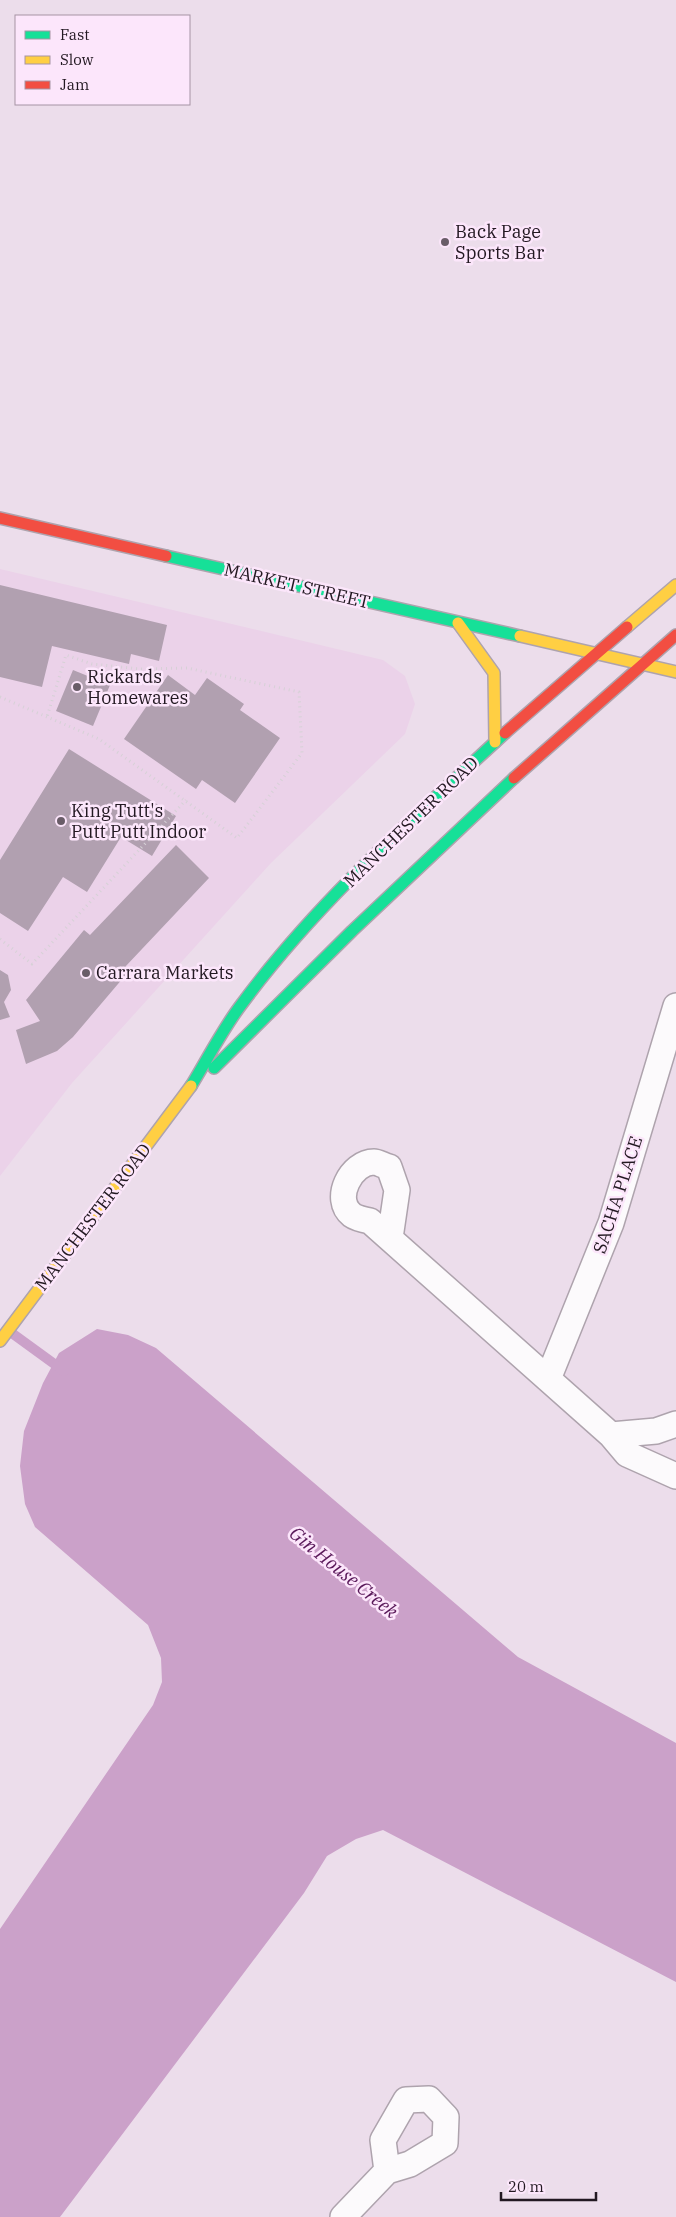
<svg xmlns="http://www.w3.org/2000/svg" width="676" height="2217" font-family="'IBM Plex Serif',serif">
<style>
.built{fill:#ebd2e9}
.water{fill:#cba1c9}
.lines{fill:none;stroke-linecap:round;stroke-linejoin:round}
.stream{stroke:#cba1c9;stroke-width:10}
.building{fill:#b1a0b0}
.street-casing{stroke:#aea3ad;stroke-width:28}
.fast-casing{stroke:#aea3ad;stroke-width:14}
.slow-casing{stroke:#aea3ad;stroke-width:14}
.jam-casing{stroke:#aea3ad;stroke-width:14}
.path{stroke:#d6d1d6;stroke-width:3;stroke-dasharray:1 4;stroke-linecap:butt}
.street{stroke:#fcfafc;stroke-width:25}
.fast{stroke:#16e098;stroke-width:11}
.slow{stroke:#ffcf43;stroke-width:11}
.jam{stroke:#f24e42;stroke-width:11}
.poi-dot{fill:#695d68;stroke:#fce6fb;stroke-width:2}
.labels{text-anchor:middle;stroke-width:5;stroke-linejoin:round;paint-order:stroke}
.poi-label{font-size:18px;fill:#221821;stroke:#fce6fb;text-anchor:start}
.street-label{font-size:18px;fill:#221821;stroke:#fce6fb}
.water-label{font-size:19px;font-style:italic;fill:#591859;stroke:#fce6fb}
</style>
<rect width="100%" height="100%" fill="#ecddeb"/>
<path class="built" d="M0 569 383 660 405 676 415 704 405 734 271 863 72 1083 0 1176Z"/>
<path class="water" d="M97 1329 128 1335 156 1348 518 1657 676 1743V1982L383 1830 356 1839 327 1856 304 1893 60 2217H0V1929L153 1705 162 1682 161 1658 148 1625 35 1527 25 1504 20 1466 24 1431 43 1383 59 1353Z"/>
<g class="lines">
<path class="stream" d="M9 1331 64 1371"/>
</g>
<path class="building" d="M0 585 167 625 159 661 131 654 129 664 52 646 42 687 0 677Z
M73 670 110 685 93 726 56 711Z
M168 675 195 695 207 678 244 704 240 710 280 738 235 803 202 780 196 789 124 739Z
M69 749 176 816 152 856 121 837 87 892 63 877 28 931 0 913V860Z
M176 845 209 878 125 967 129 971 73 1037 57 1051 26 1064 16 1030 40 1021 26 1000 84 930 90 935Z
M0 970 8 975 11 990 4 1002 10 1017 0 1020Z"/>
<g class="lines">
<defs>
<path id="street" d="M390 1238 397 1190 389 1167C384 1166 378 1162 374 1162 351 1162 332 1199 352 1215 356 1218 365 1220 370 1221L611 1435
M548 1379 611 1223 676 1006
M676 1424 656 1431 611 1435 627 1454 676 1476
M343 2217 387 2171 410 2164 445 2143 446 2117 429 2099 406 2100 383 2140 387 2171"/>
<path id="fast" d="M166 556 520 636
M214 1068 352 931 514 778
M191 1086C207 1060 222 1030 241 1005 316 903 412 819 505 733"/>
<path id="slow" d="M458 623 494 673 495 742
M627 627 676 585
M520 636 676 672
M0 1341 191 1086"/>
<path id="jam" d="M0 518 166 556
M505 733 627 627
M514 778 676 635"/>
</defs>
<use href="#street" class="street-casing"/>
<use href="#fast" class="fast-casing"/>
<use href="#slow" class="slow-casing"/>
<use href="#jam" class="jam-casing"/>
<path class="path" d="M0 697 99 739 237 838 302 753 299 692 187 668 140 669 92 664 66 655 47 717
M0 939 32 964 186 800"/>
<use href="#street" class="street"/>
<use href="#fast" class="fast"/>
<use href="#slow" class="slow"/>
<use href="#jam" class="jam"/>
</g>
<g class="poi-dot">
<circle cx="445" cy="242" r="5"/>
<circle cx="77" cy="687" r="5"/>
<circle cx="61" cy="821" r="5"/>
<circle cx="86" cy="973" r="5"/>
</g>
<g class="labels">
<g class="poi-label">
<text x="455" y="238">Back Page<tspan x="455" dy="21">Sports Bar</tspan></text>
<text x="87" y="683">Rickards<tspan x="87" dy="21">Homewares</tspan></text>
<text x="71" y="817">King Tutt's<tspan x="71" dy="21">Putt Putt Indoor</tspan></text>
<text x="96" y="979">Carrara Markets</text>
</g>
<g class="street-label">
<text transform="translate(297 586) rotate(13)" y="6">MARKET STREET</text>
<text transform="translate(411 822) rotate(-44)" y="6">MANCHESTER ROAD</text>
<text transform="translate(618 1195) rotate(-72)" y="6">SACHA PLACE</text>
<text transform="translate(93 1217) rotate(-53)" y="6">MANCHESTER ROAD</text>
</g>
<g class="water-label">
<text transform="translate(344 1572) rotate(39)" y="7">Gin House Creek</text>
</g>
</g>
<rect x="15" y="15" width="175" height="90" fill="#fce6fb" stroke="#a594a4"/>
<rect x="25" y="31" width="25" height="8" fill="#16e098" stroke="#a594a4"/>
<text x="60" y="40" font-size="15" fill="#221821">Fast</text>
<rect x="25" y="56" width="25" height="8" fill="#ffcf43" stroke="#a594a4"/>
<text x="60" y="65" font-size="15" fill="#221821">Slow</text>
<rect x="25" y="81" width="25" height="8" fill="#f24e42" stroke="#a594a4"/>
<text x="60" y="90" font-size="15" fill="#221821">Jam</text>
<path d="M501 2192v8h95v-8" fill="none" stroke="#221821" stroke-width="2.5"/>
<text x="508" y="2192" font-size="15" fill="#221821" stroke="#fce6fb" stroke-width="4" paint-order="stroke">20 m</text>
</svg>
